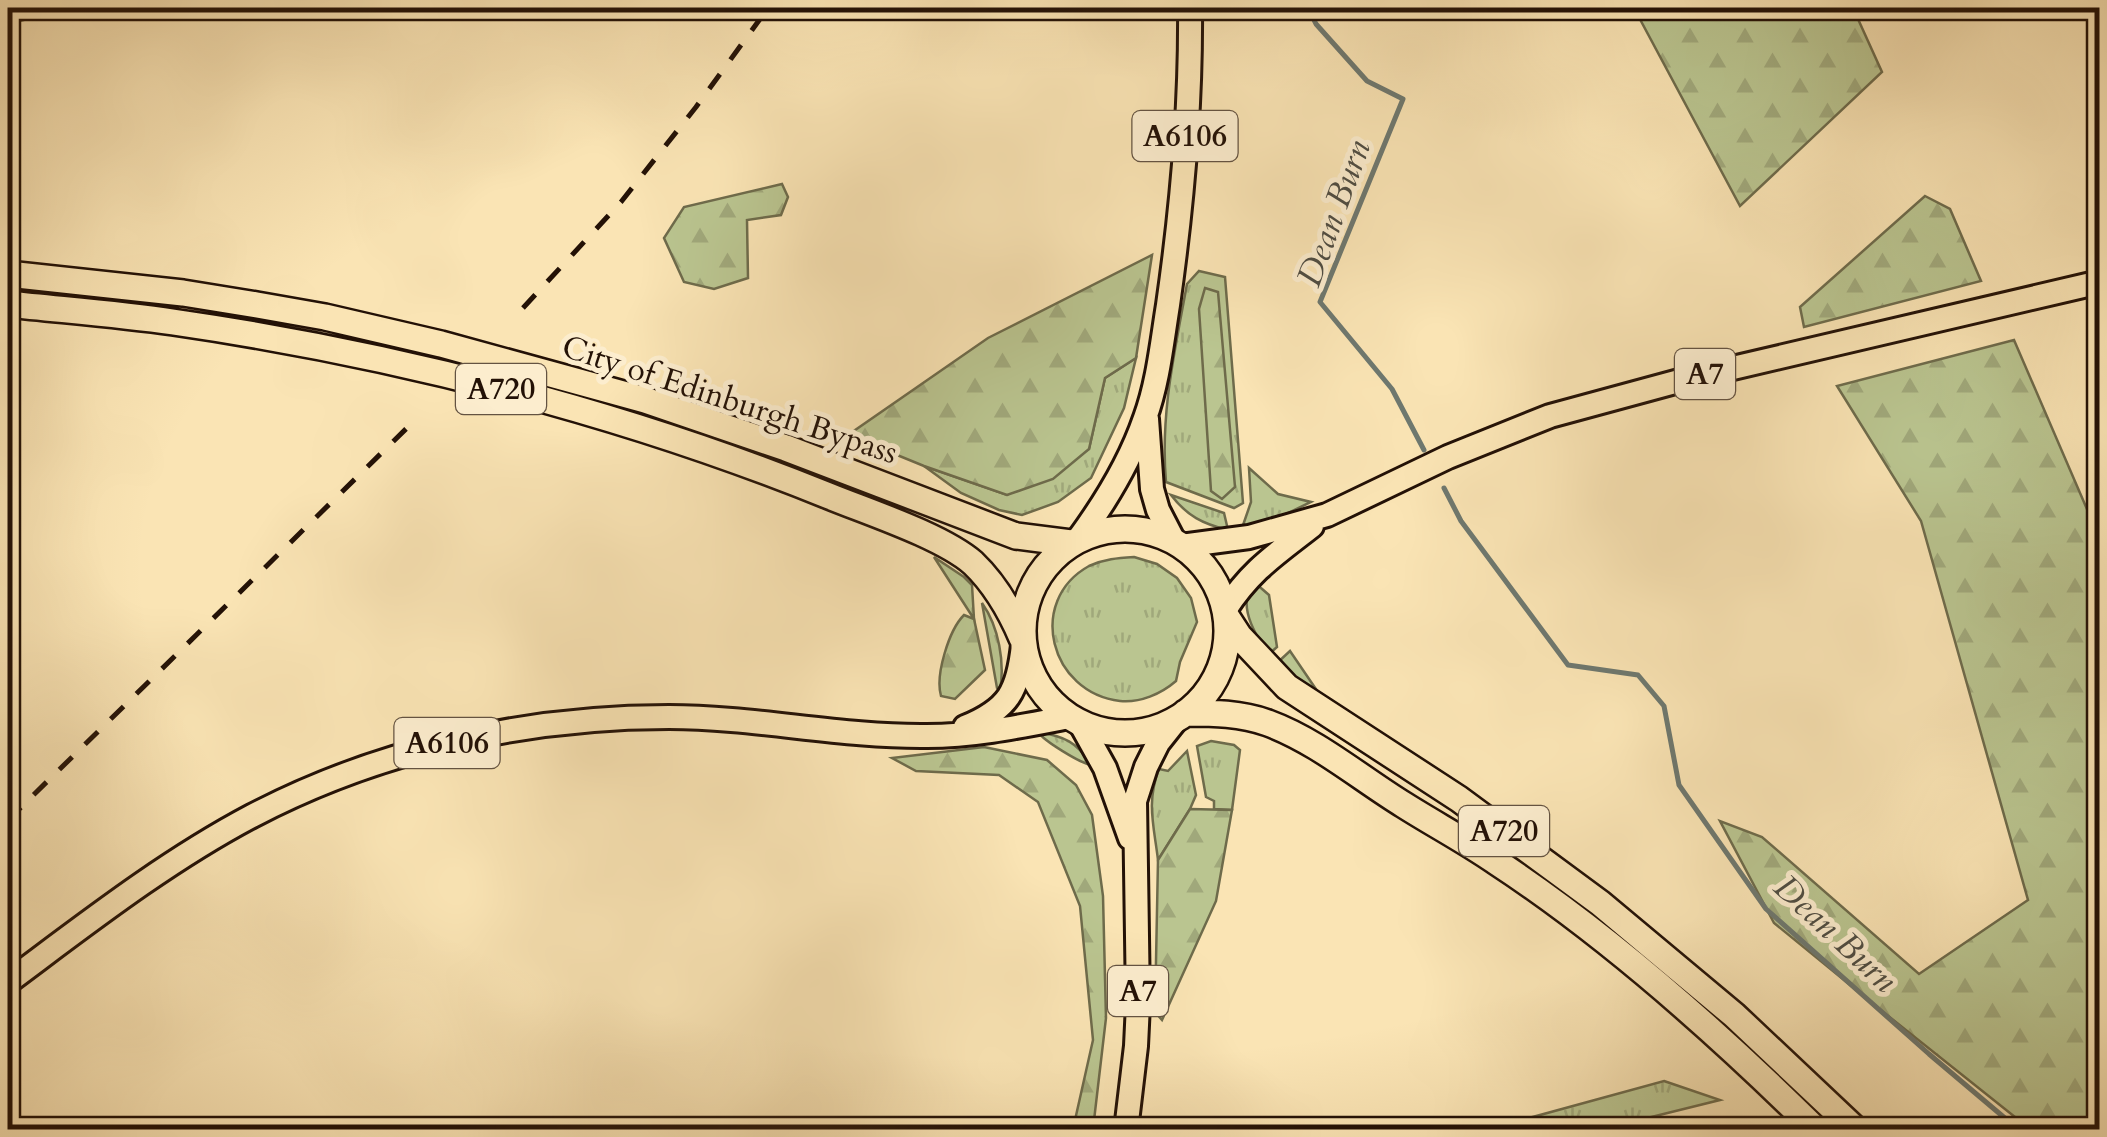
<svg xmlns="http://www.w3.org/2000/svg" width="2107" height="1137" font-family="Cardo,serif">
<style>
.grass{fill:url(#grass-tufts);stroke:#6e6b4b;stroke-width:2.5}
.forest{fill:url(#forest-firs);stroke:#6e6b4b;stroke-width:2.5}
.park{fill:url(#park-dots);stroke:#6e6b4b;stroke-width:2.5}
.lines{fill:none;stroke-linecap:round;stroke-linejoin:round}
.stream{stroke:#6e786f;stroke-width:5}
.primary-casing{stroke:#231106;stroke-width:28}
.highway-casing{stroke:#231106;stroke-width:30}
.primary{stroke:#fae4b4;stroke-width:22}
.highway{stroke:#fae4b4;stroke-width:25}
.rail{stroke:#231106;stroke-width:5;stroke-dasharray:18 18;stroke-linecap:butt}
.labels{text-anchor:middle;stroke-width:10;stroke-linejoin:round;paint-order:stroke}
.shield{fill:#fcedce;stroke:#645342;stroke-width:2.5}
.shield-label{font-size:30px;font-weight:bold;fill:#231106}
.street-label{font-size:32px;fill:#231106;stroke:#fcedce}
.water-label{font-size:35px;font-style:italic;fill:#4f4d43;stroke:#fcedce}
</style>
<defs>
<pattern id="grass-tufts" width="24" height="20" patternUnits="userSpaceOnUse" patternTransform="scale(2.5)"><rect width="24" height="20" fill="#bac590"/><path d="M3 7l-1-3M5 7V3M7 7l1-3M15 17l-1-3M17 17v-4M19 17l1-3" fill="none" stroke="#a0a87b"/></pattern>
<pattern id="forest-firs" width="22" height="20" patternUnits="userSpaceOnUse" patternTransform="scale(2.5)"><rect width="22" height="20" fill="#bac590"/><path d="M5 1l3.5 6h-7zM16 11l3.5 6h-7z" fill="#a0a87b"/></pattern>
<pattern id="park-dots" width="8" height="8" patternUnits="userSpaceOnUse" patternTransform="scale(2.5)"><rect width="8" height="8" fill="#bac590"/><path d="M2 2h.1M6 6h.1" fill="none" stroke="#a0a87b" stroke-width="1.8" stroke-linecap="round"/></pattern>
</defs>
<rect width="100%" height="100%" fill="#fae4b4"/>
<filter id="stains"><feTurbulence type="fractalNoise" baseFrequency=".002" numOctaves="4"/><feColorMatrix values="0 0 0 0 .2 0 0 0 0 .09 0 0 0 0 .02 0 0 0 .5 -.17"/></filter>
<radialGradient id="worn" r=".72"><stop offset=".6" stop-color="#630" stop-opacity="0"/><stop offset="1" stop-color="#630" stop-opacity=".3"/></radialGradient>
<path class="grass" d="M1199 271 1225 277 1243 503 1234 508 1166 482C1160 414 1175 350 1187 284Z
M1136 358 1124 408 1091 478 1058 502 1022 515 999 510 961 493 924 466 1007 495 1089 449 1105 378Z
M1249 468 1278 494 1311 502 1257 528 1241 531 1251 502Z
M1171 495 1224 513 1228 530C1203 524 1187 516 1171 495Z
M934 557 964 577 972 585 974 619Z
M1134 557 1157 564 1177 578 1191 598 1197 622 1180 662 1176 681C1161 694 1140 703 1120 701 1050 693 1026 601 1089 566 1104 559 1118 558 1134 557Z
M1254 582 1269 595 1277 647 1268 655C1259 639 1244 618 1247 598 1248 593 1252 588 1254 582Z
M982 603C999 627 1005 663 1000 691L997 688Z
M1290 651 1322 698 1297 681 1277 663Z
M1038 732C1063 736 1078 742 1091 765 1080 763 1044 741 1038 732Z
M1211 741 1234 745 1240 750 1232 810 1214 809V801L1206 797 1197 746Z
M1187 751 1196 795 1190 809 1158 860C1154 826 1146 802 1159 769L1168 771Z
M1664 1081 1720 1100 1603 1129H1489Z"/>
<path class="forest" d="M1634 8H1853L1882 72 1740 206Z
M782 184 788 197 781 215 747 220 748 278 714 289 684 282 664 238 684 207Z
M1925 196 1950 209 1981 281 1804 327 1800 307Z
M1152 255 1136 358 1105 378 1089 449 1053 479 1007 495 924 466 848 435 988 338Z
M1205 288 1218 292 1235 487 1222 499 1211 491 1199 309Z
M2014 340 2099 537V1129H2030L1882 1011 1774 923 1720 821 1762 837 1919 974 2028 900 1921 521 1837 386Z
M964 615 974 619 985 670 955 699 941 696C935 675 949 630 964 615Z
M984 747 1047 760 1076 785 1092 815 1103 896 1106 1018 1093 1129H1073L1093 1040 1080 906 1038 802 999 775 916 771 892 758Z
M1190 809 1232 810 1216 901 1162 1020 1155 1012 1158 860Z"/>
<path class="park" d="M8 8H72L8 24Z"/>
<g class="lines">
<path class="stream" d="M1308 8 1316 24 1367 81 1403 99 1320 302 1392 389 1424 450
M1444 488 1461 521 1568 665 1638 675 1664 706 1679 785 1766 909 1929 1054 2019 1130"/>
<defs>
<path id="primary" d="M1147 419 1152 489 1158 510 1174 541
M1079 538C1106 501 1130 462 1145 418 1158 383 1162 342 1168 305 1182 207 1191 107 1190 8
M1181 546 1249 537 1327 515 1448 457 1550 416 1690 378 2100 282
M1225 610C1251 570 1275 555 1312 526
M1080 723 1105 768 1130 838
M965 727C1009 709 1018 691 1023 645
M8 982C86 924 165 862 252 816 380 749 526 717 669 717 755 717 840 737 927 736 975 736 1022 726 1069 717
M1126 1130 1136 1046 1138 1004 1135 801 1146 767 1158 743 1177 719"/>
<path id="highway" d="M8 274 183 293 257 305 325 317 441 344 645 400 786 448 1016 536 1071 543
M8 304C63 310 118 314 173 322 394 354 622 412 829 496 868 512 942 536 973 563 995 584 1010 610 1022 638
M1023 631a102 102 0 1 1 204 0a102 102 0 1 1-204 0Z
M1226 616 1239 636 1287 687 1459 799 1600 903 1734 1015 1856 1130
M1185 713C1213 713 1241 713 1268 723 1317 741 1360 778 1404 805 1434 824 1466 841 1495 861 1608 935 1720 1035 1816 1130"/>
</defs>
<use href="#primary" class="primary-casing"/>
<use href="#highway" class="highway-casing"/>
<use href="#primary" class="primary"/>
<use href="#highway" class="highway"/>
<path class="rail" d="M523 308 621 202 696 107 768 8
M8 820 411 424"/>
</g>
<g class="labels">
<g class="shield">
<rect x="1132.5" y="111" width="105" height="50" rx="8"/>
<rect x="1675" y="349" width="60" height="50" rx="8"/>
<rect x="456" y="364" width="90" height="50" rx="8"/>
<rect x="394.5" y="718" width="105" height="50" rx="8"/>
<rect x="1459" y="806" width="90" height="50" rx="8"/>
<rect x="1108" y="966" width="60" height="50" rx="8"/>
</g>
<g class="shield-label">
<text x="1185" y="146">A6106</text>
<text x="1705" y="384">A7</text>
<text x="501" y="399">A720</text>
<text x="447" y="753">A6106</text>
<text x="1504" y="841">A720</text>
<text x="1138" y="1001">A7</text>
</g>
<g class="street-label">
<text transform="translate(730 399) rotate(18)" y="11">City of Edinburgh Bypass</text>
</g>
<g class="water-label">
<text transform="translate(1333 213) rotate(-70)" y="12">Dean Burn</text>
<text transform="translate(1836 933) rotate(43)" y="12">Dean Burn</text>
</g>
</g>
<rect width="2107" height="1137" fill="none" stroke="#fae4b4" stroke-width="40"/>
<rect x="10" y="10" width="2087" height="1117" fill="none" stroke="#231106" stroke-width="5"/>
<rect x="20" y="20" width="2067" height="1097" fill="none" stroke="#231106" stroke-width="2.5"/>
<rect width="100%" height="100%" filter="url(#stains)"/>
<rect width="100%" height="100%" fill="url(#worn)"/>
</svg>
